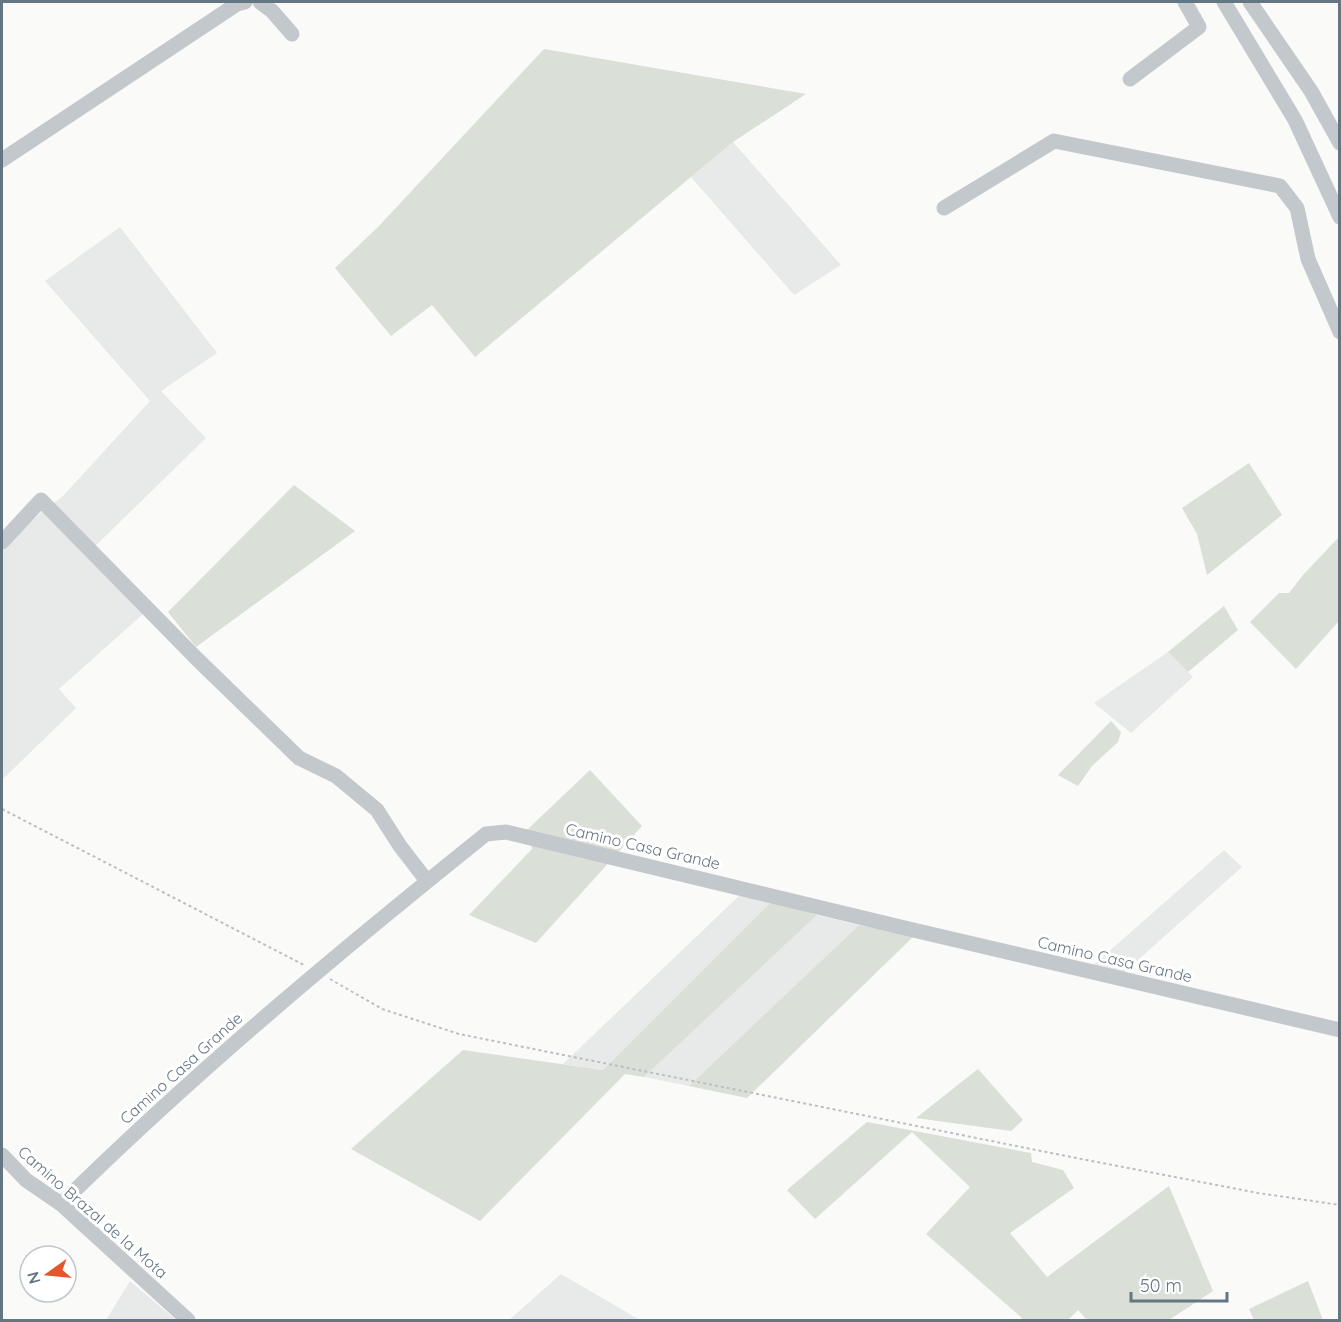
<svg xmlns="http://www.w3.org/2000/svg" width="1341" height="1322" font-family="Quicksand,sans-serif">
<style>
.built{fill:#e8e9e9}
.green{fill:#dadfd7}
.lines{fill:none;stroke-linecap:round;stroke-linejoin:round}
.path{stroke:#bbbfc2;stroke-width:2;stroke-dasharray:3 3;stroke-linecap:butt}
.minor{stroke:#c3c8cc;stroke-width:15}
.labels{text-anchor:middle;stroke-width:6;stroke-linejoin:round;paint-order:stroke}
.street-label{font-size:16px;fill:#657683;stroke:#fff}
</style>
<rect width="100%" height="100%" fill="#fafaf8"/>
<path class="built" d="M733 142 841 265 794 295 691 177Z
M120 227 217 353 161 391 206 438 86 555 143 614 59 689 76 708 2 780V547L44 510 62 497 150 401 45 281Z
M1168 652 1193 677 1131 733 1094 703Z
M1224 850 1242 867 1111 984 1081 976Z
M741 894 772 901 603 1070 563 1064Z
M817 915 859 925 689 1086 644 1077Z
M561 1274 640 1320H509Z
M130 1281 176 1320H106Z"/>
<path class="green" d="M544 49 806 94 733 142 475 357 432 305 391 336 335 268 378 227Z
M1249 463 1282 515 1207 575 1197 534 1182 508Z
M294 485 355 531 196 647 168 612Z
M1339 537V621L1296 669 1250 622 1279 593H1289L1303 575Z
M1224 606 1238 630 1188 672 1168 652Z
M1111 721 1121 732 1118 742 1092 766 1078 786 1058 775Z
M590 770 642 826 536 943 469 915 532 849 527 830Z
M772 901 817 915 644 1077 625 1074 480 1221 351 1149 463 1050 603 1070Z
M859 925 915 935 747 1098 689 1086Z
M978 1069 1023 1120 1011 1131 916 1118Z
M867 1122 1031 1153 1032 1162 1063 1170 1074 1188 1010 1233 1047 1277 1169 1186 1213 1291 1169 1320H1087L1078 1310 1068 1320H1020L1022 1318 926 1234 970 1187 912 1132 815 1219 787 1190Z
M1308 1281 1323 1320H1254L1249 1309Z"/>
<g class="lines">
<path class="path" d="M2 809 304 965
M330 979 382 1009 459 1034 1066 1156 1258 1193 1340 1205"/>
<path class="minor" d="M260 2 272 11 292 34
M1224 2 1295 120 1340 217
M1250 2 1311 91 1340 143
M1130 79 1199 27 1185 2
M2 160 237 4 245 2
M944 208 1054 141 1280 186 1297 208 1308 259 1340 332
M2 542 41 500 196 658 299 758 336 776 377 810 400 846 427 881
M2 1155 26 1180 61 1204 188 1320
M61 1204C195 1072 339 952 486 834L506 832 909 929 1340 1030"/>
</g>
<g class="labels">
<g class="street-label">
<text transform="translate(643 846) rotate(13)" y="6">Camino Casa Grande</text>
<text transform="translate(1115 959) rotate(13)" y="6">Camino Casa Grande</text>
<text transform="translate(181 1068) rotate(-42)" y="6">Camino Casa Grande</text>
<text transform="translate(93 1212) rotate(41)" y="6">Camino Brazal de la Mota</text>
</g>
</g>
<rect width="1341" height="1322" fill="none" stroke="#657683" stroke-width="6"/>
<g transform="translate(48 1274) rotate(255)"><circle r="28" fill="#ffffff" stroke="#c1c8cd" stroke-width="1.5"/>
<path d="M0-4.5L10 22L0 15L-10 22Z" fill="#e4572e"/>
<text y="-9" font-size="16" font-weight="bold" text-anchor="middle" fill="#657683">N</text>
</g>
<path d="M1131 1292v9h96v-9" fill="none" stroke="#657683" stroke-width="3"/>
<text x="1140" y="1292" font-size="18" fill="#657683" stroke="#ffffff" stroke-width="4.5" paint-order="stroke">50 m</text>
</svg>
